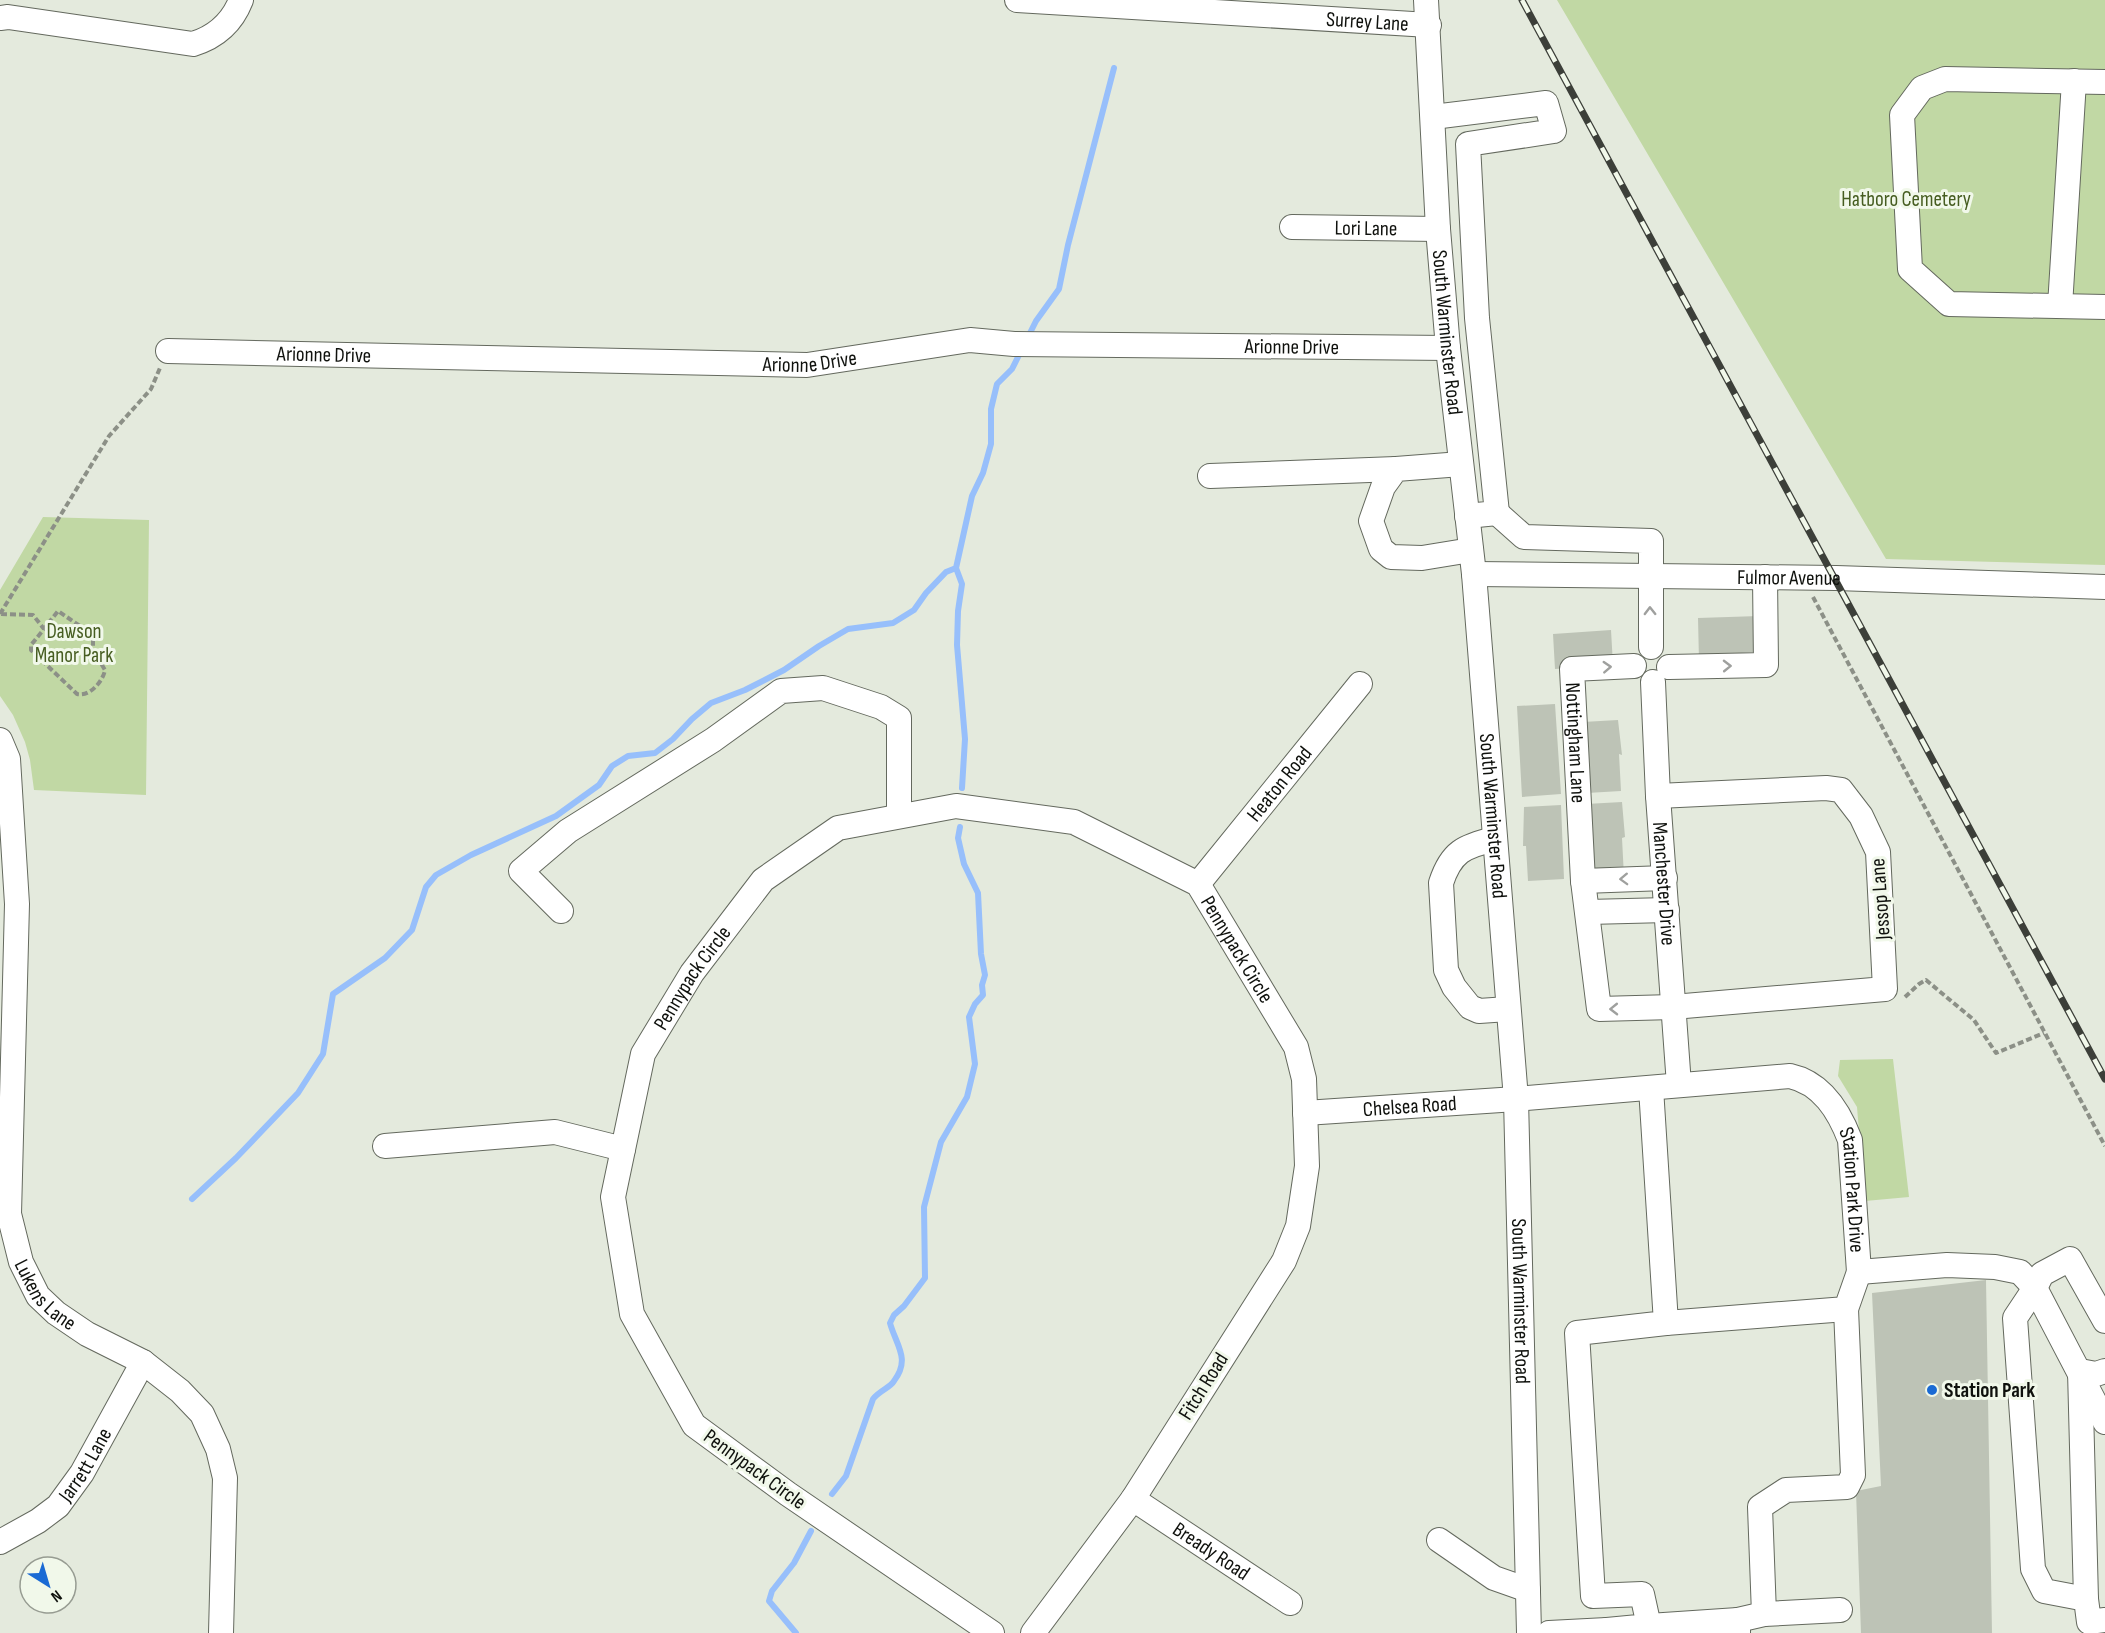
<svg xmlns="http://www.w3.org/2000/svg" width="2105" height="1633" font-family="'Sofia Sans Condensed',sans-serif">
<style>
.green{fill:#c1d8a4}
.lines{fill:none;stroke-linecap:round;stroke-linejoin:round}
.stream{stroke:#97bffb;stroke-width:6}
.building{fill:#bdc3b6}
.minor-casing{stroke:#64695e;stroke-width:26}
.path{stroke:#8c9087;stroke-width:4;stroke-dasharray:6 3;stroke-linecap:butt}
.minor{stroke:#fff;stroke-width:24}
.rail-casing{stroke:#3c3f39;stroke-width:7}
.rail{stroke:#f1f8ea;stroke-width:4.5;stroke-dasharray:14;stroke-linecap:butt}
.oneway{stroke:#9fa09e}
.poi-dot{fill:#1a6ad4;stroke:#f1f8ea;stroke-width:2}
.labels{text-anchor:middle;stroke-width:6;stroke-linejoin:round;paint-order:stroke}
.street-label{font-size:21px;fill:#0f110d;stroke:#f1f8ea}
.park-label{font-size:21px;fill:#465d21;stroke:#f1f8ea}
.poi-label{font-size:21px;font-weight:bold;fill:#0f110d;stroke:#f1f8ea;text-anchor:start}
</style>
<rect width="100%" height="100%" fill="#e4eadd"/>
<path class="green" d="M1557 0H2105V565L1886 559Z
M43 517 149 520 146 795 34 790 30 760 25 742 13 715 0 696V590Z
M1893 1059 1909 1197 1865 1201 1857 1107 1838 1076 1840 1060Z"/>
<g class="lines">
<path class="stream" d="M1027 339 1036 321 1059 289 1068 245 1114 68
M962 788 965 739 957 645 958 611 962 584 956 568 972 496 983 473 991 444V409L997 384 1012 369 1021 351
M192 1199 236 1158 298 1093 323 1054 333 994 385 958 412 930 426 887 436 875 471 855 556 816 599 785 612 766 628 756 655 753 673 739 692 719 711 703 745 690 784 670 819 646 848 629 893 623 914 610 926 593 946 572 956 568
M832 1494 846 1476 873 1399C880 1390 890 1388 894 1381 911 1359 896 1345 890 1323L894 1315 904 1306 925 1278 924 1207 941 1142 967 1097 975 1064 969 1017 975 1004 983 995 982 985 985 975 981 954 978 893 964 864 958 838 960 827
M796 1633 769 1601 772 1591 794 1563 811 1531"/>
</g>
<path class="building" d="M1759 616 1761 659 1699 661 1698 618Z
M1611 630 1613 665 1555 669 1553 634Z
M1555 704 1561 794 1522 797 1517 706Z
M1618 720 1622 755 1619 754 1621 791 1587 793 1583 722Z
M1622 802 1625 837 1622 838 1624 877 1590 879 1586 804Z
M1561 805 1564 879 1528 881 1526 846H1523L1524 807Z
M1986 1280 1992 1633H1861L1856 1491 1881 1486 1872 1293Z"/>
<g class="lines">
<defs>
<g id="minor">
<path id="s1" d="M1017 0 1429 25"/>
<path id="s2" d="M1426 0 1438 229 1448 348 1474 574 1516 1099 1529 1633"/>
<path d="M0 18 8 17 193 44C216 37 232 23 241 0"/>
<path d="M2105 82 1945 79 1922 88 1902 115 1910 269 1949 304 2105 307"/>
<path d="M1433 117 1546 103 1554 131 1468 144 1477 318 1497 513 1467 516"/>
<path id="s3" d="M1292 227 1438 229"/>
<path d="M2060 306 2074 81"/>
<path id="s4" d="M168 351 807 365 970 340 1014 344 1448 348"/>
<path d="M1461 464 1396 469 1383 487 1371 521 1381 549 1391 557 1422 558 1471 550"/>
<path d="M1210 476 1396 469"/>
<path d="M1497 513 1524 537 1651 541V647"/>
<path id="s5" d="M1474 574 1836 578 2105 587"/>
<path id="s6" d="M1634 666 1572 669 1583 881 1599 1009 1673 1007 1885 989 1878 852 1861 816 1841 790 1826 788 1658 796"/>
<path d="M1669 667 1766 665 1765 577"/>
<path id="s7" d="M1653 682 1658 796 1679 1085"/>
<path id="s8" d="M0 740 8 759 17 904 9 1214 21 1262 38 1296 56 1313 87 1334 143 1362 180 1391 202 1414 218 1449 225 1478 221 1633"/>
<path d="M1495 839C1464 846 1451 852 1441 883L1446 970 1454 987 1470 1007 1479 1011 1508 1009"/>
<path d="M1583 881 1665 878"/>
<path id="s9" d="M1198 884 1360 684"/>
<path d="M561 911 521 871 568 831 713 740 781 691 823 688 881 707 899 718V816"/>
<path d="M1588 912 1667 910"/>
<path id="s10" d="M1305 1113 1516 1099 1790 1076C1822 1083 1839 1111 1850 1140L1859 1272 1947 1265 1995 1267 2020 1272 2035 1288 2105 1422"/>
<path d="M385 1146 555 1132 623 1149"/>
<path d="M2105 1321 2070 1259 2042 1274 2035 1288 2015 1318 2033 1569 2044 1591 2086 1599 2089 1622 2105 1620"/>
<path d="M1666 1323 1846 1309 1859 1272"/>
<path id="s11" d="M1133 1499 1290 1603"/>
<path d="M1439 1540 1494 1578 1528 1590"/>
<path id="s12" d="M0 1542 38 1521 58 1506 82 1473 143 1362"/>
<path d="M2086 1599 2080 1371 2096 1374 2105 1371"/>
<path d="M1764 1614 1840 1610"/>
<path d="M1738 1620 1764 1614 1760 1507 1786 1490 1847 1487 1853 1475 1846 1309"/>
<path d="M1649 1626 1738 1620V1633"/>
<path d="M1607 1630 1649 1626 1642 1594 1593 1596 1577 1333 1666 1323 1651 1088"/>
<path id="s13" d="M992 1633 788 1494 694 1425 632 1314 613 1197 643 1054 692 973 763 880 838 828 956 806 1074 822 1198 884 1296 1047 1304 1079 1307 1166 1298 1226 1284 1261 1133 1499 1033 1633"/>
<path d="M1549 1633 1607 1630V1633"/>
</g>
</defs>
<use href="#minor" class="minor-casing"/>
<path class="path" d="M1813 597 2105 1146
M0 614 109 436 151 389 160 368
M1 614 33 615 44 629 31 645V650L77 694C90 697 103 681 105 670L93 650V635L58 611 44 629
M1905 997 1919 984 1926 980 1974 1020 1996 1053 2044 1033"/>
<use href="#minor" class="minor"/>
<defs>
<path id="rail" d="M1522 0 2105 1079"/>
</defs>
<use href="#rail" class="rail-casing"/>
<use href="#rail" class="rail"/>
</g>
<defs><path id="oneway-chevron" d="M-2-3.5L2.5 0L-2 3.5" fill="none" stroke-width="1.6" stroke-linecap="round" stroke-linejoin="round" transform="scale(1.5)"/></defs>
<g class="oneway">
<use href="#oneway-chevron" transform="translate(1650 611) rotate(-91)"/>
<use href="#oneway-chevron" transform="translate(1727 666) rotate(-1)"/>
<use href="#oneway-chevron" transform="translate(1607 667) rotate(-3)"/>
<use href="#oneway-chevron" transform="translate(1624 879) rotate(178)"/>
<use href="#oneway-chevron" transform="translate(1614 1009) rotate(179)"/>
</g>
<circle class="poi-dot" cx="1932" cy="1390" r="6"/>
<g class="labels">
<g class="street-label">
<text dy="7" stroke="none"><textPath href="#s1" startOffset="351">Surrey Lane</textPath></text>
<text dy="7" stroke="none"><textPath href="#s3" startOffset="74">Lori Lane</textPath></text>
<text dy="7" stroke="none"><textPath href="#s2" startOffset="333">South Warminster Road</textPath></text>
<text dy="7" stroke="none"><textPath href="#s4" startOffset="1126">Arionne Drive</textPath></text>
<text dy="7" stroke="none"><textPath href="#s4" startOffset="156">Arionne Drive</textPath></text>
<text dy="7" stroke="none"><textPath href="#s4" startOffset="642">Arionne Drive</textPath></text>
<text dy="7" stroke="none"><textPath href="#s5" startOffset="315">Fulmor Avenue</textPath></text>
<text dy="7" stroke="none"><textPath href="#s6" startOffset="136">Nottingham Lane</textPath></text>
<text dy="7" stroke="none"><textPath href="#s9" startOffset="129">Heaton Road</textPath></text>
<text dy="7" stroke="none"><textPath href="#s2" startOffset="819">South Warminster Road</textPath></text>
<text dy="7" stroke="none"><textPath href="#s7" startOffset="202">Manchester Drive</textPath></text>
<text transform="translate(1880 899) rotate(-94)" y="7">Jessop Lane</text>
<text dy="7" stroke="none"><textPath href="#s13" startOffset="1512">Pennypack Circle</textPath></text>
<text dy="7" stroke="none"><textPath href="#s13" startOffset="846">Pennypack Circle</textPath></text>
<text dy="7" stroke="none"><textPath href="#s10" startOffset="105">Chelsea Road</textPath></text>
<text dy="7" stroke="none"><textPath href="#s10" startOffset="628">Station Park Drive</textPath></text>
<text dy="7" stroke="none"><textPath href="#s8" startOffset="567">Lukens Lane</textPath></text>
<text dy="7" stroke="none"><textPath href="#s2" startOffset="1305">South Warminster Road</textPath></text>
<text transform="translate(1203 1386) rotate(-58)" y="7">Fitch Road</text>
<text dy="7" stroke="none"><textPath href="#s12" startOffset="118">Jarrett Lane</textPath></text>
<text transform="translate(755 1469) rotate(36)" y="7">Pennypack Circle</text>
<text dy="7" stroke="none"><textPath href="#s11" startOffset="94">Bready Road</textPath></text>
</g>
<g class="park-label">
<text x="1906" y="206">Hatboro Cemetery</text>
<text x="74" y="638">Dawson<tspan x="74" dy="24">Manor Park</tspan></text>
</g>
<g class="poi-label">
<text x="1944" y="1397">Station Park</text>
</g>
</g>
<g transform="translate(48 1585) rotate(143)"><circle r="28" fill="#f1f8ea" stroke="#979c92" stroke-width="1.5"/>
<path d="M0-4.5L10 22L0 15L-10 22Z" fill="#1a6ad4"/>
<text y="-9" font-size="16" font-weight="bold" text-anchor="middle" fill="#0f110d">N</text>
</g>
</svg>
